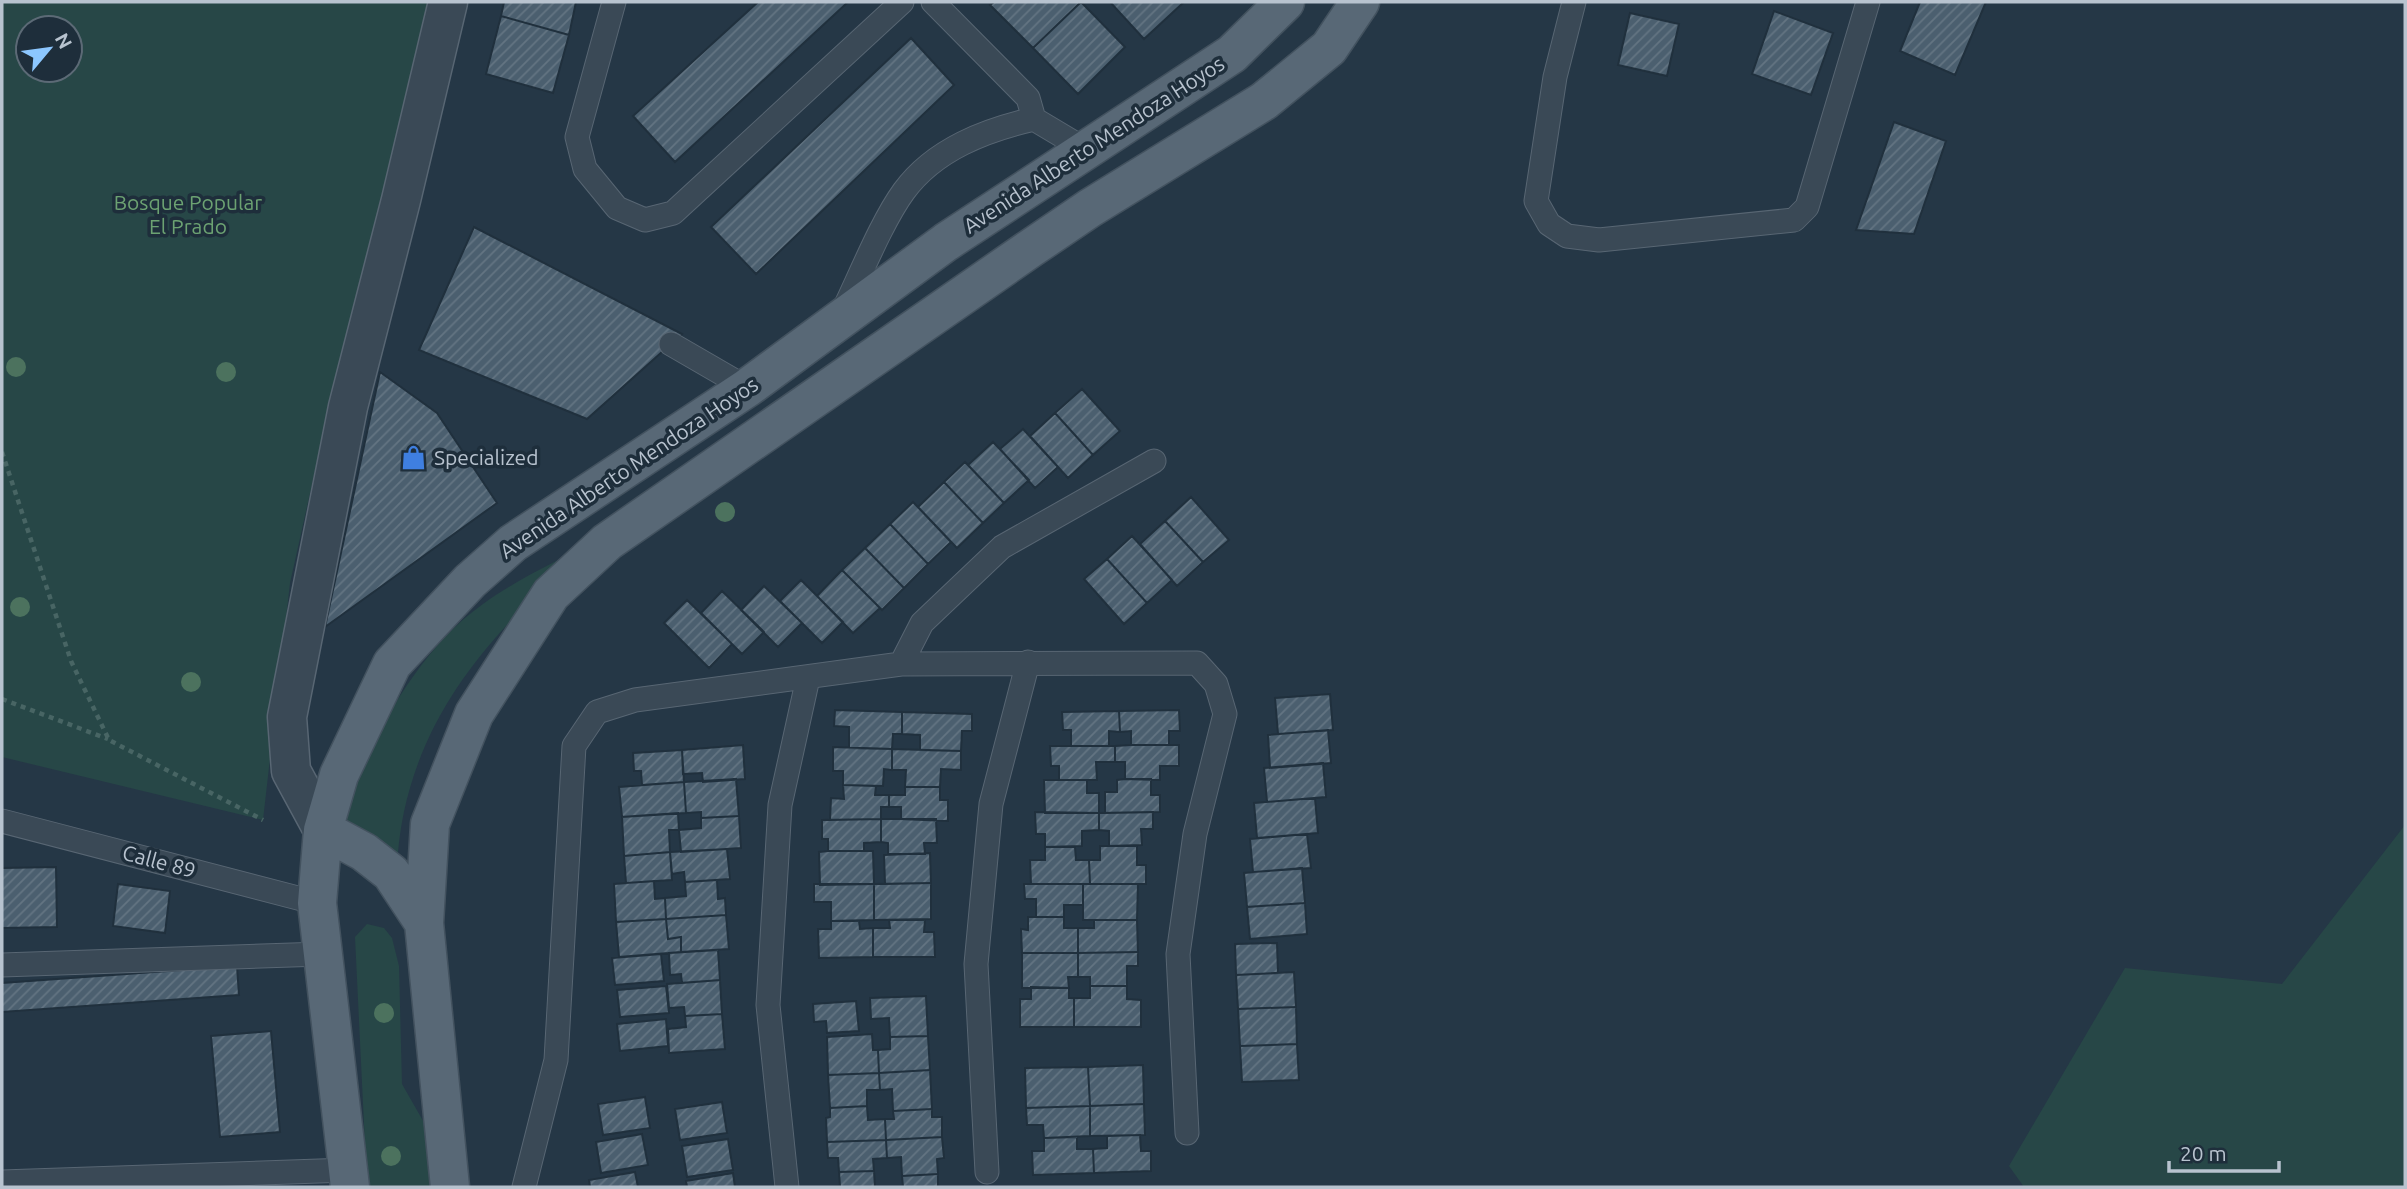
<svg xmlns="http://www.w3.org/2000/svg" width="2407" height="1189" font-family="Ubuntu,sans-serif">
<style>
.green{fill:#274747;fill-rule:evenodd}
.building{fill:url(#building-hatch);stroke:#20303d;stroke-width:2}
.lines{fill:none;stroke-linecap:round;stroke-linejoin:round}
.lane-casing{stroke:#586673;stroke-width:25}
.street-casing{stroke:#586673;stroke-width:41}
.primary-casing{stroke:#43525f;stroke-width:41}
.path{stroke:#486564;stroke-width:4.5;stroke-dasharray:5 5;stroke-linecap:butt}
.lane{stroke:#3a4956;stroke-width:23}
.street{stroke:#3a4956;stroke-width:38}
.primary{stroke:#586876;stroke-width:38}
.tree{fill:#4c725e}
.labels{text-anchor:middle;stroke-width:7;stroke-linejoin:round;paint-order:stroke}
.street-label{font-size:21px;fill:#b8c3cf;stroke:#1e2e3b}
.park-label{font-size:21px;fill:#6ca272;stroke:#1e2e3b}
.poi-label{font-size:21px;fill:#b8c3cf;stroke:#1e2e3b;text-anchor:start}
</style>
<defs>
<pattern id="building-hatch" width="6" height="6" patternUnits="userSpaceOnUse" patternTransform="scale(1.75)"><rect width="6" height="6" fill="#4b5f6f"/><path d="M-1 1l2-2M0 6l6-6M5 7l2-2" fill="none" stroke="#637482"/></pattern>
</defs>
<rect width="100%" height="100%" fill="#253746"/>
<path class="green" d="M2 2H436L425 58 339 363 290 583 263 820 2 757ZM28 28H70V70H28Z
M605 536C496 623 404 721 397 867L336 830C365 751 412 654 483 604 520 577 564 558 605 536Z
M2405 825V1187H2024L2009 1166 2125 968 2282 984Z
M367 924 384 928 392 938 399 966 402 1084 426 1126 430 1187H367L355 937Z"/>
<path class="building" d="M504 2H576L569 35 501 16Z
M758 2H848L675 162 633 116Z
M994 2H1081L1033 48 990 5Z
M1081 2 1125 47 1078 94 1033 48Z
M1110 2H1184L1144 39Z
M1920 2H1986L1955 75 1900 51Z
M1774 11 1833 33 1811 95 1752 74Z
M1630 13 1679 24 1667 76 1618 65Z
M501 16 569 35 553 93 486 74Z
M911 38 954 85 756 274 711 227Z
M1894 122 1946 141 1914 234 1856 230Z
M474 227 682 334 587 419 419 350Z
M380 372 437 413 497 503 325 627Z
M1082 389 1120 431 1093 455 1055 413Z
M1055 413 1093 455 1068 478 1030 436Z
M1023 429 1058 467 1035 488 1000 449Z
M993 442 1029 480 1004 503 968 465Z
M965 462 1004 503 983 523 944 482Z
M944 482 983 523 957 548 918 507Z
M1191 497 1229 540 1203 562 1165 521Z
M913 502 951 542 928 564 890 524Z
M1165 521 1203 562 1177 586 1140 544Z
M890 524 928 564 904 588 865 548Z
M1132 536 1172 580 1147 603 1107 559Z
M865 548 904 588 882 610 842 570Z
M1107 559 1147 603 1124 624 1084 579Z
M842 570 880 608 853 633 817 596Z
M801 580 843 622 822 643 780 601Z
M764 586 802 623 778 647 741 610Z
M722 591 764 632 742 654 701 613Z
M687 600 732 644 709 668 664 623Z
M1330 694 1333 730 1278 734 1275 698Z
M835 710 902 712V734H893L892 749 849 748V727L834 726Z
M1179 710 1180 731H1169V745H1131V731L1120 732 1119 711Z
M1119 711 1120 732 1109 731V746H1071V730H1063L1062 712Z
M902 712 972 714V731H962L961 751 920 750V735L902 734Z
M1328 730 1331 763 1270 768 1268 735Z
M743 745 745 779 703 782 702 773 683 774 682 750Z
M1131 745H1179V766H1160V780L1125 779V762H1115V746Z
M1050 746H1115V762H1096L1097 780H1059V766H1051Z
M833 747 892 749V770L884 769 883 786 843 785V771H833Z
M892 749 961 751V770L941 769 940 787H905L906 770H892Z
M682 750 684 782 642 785 641 771H634L633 753Z
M1323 763 1326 797 1267 802 1264 768Z
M736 779 739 816 701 818V812L686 813 684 782Z
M1125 779H1151V795H1160V812L1105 813V792H1117V780Z
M1044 780H1087V793H1099V813H1045Z
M684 782 686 813 622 817 619 787Z
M843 785 876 786 875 795H889V807H881V819L830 820 831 798 844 799Z
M905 787H940V800H948V821L901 819V807H889V795H905Z
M1315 798 1318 833 1257 838 1254 803Z
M1035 812 1099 813V830L1082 831V846L1045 847V834H1036Z
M1153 812V829H1141L1142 845 1109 846V831L1099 830V813Z
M678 813 679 830H669L670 852 624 856 622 817Z
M739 816 741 848 681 852 679 830 701 828V818Z
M881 819H936L937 843H924L925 854H888V843L881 842Z
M881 819V842L864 843V851H828V839H822V820Z
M1307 834 1311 868 1253 872 1250 839Z
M1100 846H1137V865H1146V884H1090L1089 860H1100Z
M1045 847H1075L1076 860H1089L1090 884H1031L1030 860H1045Z
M727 849 730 879 685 882 684 872 672 874 670 852Z
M828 851H873L874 884 820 885 819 852Z
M670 852 672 880 626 883 624 856Z
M930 853 931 883 885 884 884 855Z
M56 867 57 927 2 928V868Z
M1302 868 1305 903 1247 907 1244 873Z
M717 880 718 899 725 898 726 915 666 919 665 898 686 896 685 882Z
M654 881 655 899 665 898 666 919 616 922 614 884Z
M931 883V919L874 920V884Z
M118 884 170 891 165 933 113 926Z
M814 884H874V920L831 921V902H814Z
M1024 884H1083V905H1064V917H1036V899H1025Z
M1083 884H1138L1137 920H1083Z
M1305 903 1307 934 1250 939 1247 907Z
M726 915 729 949 681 952V937L668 939 666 919Z
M1028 917H1064V928H1078V953H1022L1021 929 1028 930Z
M666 919 668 939 681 937V952L619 957 616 922Z
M889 920H925L924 932H934L935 957H873V928H890Z
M1094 920H1137L1138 952 1078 953V928H1094Z
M831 921H859L860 929 873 928V957L819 958 818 929H831Z
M1277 943 1278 973 1236 975 1235 944Z
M718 950 720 980 682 983 681 974 670 975 669 953Z
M1138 952V966H1127V986H1090V977H1078V953Z
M1022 953H1078V977H1068L1069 988H1022Z
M661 954 664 981 615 985 612 958Z
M237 966 239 995 2 1012V983Z
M1294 972 1296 1007 1238 1009 1236 975Z
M720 980 722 1014 685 1016 684 1007 669 1008 667 984Z
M666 986 669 1013 620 1017 617 990Z
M1090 986H1127V999L1141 1000V1027H1074V998H1090Z
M1031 987 1069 988V998H1074V1027H1020V999H1031Z
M926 996 928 1036 890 1037 889 1018 871 1019 870 998Z
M856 1001 859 1031 827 1033 826 1021 814 1022 813 1004Z
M1296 1007 1297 1044 1240 1046 1238 1009Z
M722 1014 725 1049 669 1053 668 1029 686 1027 685 1016Z
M666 1019 668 1046 620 1051 617 1024Z
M271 1031 280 1132 220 1137 211 1036Z
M872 1034 873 1050H878L879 1073 828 1075 827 1037Z
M928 1036 930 1070 879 1073 878 1050 890 1049V1037Z
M1297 1044 1299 1080 1242 1082 1240 1046Z
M1143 1065 1144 1104 1090 1106 1088 1067Z
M1088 1067 1090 1106 1026 1108 1025 1068Z
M930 1070 932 1109 893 1111 892 1089 880 1090 879 1073Z
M879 1073 880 1090H867V1106L830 1108 828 1075Z
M645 1097 650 1128 603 1135 598 1104Z
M722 1102 727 1133 680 1140 675 1109Z
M1144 1104 1145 1135 1090 1136V1106Z
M867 1106 868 1120 885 1119 886 1140 827 1142 826 1118 830 1117V1108Z
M1090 1106V1136L1044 1138 1043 1125H1027L1026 1108Z
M932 1109V1117H942V1137L886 1140 885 1119H894L893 1111Z
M642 1134 648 1165 601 1173 596 1142Z
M1140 1135 1141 1151H1151V1171L1094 1173 1093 1149 1107 1148V1136Z
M942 1137 944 1158 937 1159 938 1174 902 1176 901 1157 887 1158 886 1140Z
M1077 1137V1149H1093L1094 1173 1033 1175 1032 1151H1044V1138Z
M728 1139 733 1170 687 1177 682 1146Z
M886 1140 887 1158 873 1159 874 1171 839 1172 838 1158H828L827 1142Z
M874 1171 875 1187H828L840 1186 839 1172Z
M635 1172 638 1187H590L589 1180Z
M733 1173 735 1187H687L686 1181Z
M938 1174V1187H893H903L902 1176Z"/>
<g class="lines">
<defs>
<path id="lane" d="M614 2 577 137 585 169 617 208 645 220 673 213 902 2
M933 2 1028 98 1034 119
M1574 2 1555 77 1536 201 1549 224 1567 236 1599 240 1794 220 1807 207 1868 2
M843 311C860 276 882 221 904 191 935 149 986 130 1034 119L1086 150
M671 344 747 388
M901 664 922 623 1002 547 1154 461
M2 821 317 903
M2 965 322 954
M987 1172 976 964 991 804 1028 662
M2 1182 348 1170
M524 1187 556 1060 574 746 597 712 635 700 901 664 1197 663 1216 684 1225 714 1195 834 1178 954 1187 1133
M787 1187 768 1005 780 805 808 678"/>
<path id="street" d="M323 830 291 771 287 717 348 407 401 200 448 2"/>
<path id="primary" d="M323 830 364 852 391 873 424 923
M350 1187 317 903 323 830 339 775 392 664 470 581 513 543 747 388 946 242 1232 54 1285 2
M450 1187 424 923 430 824 474 714 551 594 607 542 1031 248 1090 208 1264 101 1329 48 1360 2"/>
</defs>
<use href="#lane" class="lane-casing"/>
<use href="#street" class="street-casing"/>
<use href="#primary" class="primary-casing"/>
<path class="path" d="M2 452 71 661 109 740 263 820
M2 699 108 739"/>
<use href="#lane" class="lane"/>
<use href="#street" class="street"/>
<use href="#primary" class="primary"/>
</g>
<g class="tree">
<circle cx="16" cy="367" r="10"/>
<circle cx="226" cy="372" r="10"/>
<circle cx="725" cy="512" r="10"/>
<circle cx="20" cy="607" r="10"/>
<circle cx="191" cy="682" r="10"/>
<circle cx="384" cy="1013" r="10"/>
<circle cx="391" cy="1156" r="10"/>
</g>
<defs>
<symbol id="shop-bare" viewBox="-9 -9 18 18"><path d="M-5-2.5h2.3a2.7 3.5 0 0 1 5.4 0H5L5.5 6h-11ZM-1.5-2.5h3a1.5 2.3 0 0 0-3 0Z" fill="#3f7fe0" stroke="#1e2e3b" stroke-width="2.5" paint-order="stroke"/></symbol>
</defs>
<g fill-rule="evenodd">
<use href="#shop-bare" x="396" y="440" width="35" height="35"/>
</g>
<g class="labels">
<g class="street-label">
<text transform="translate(1094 145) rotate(-33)" y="7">Avenida Alberto Mendoza Hoyos</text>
<text transform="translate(629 468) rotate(-34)" y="7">Avenida Alberto Mendoza Hoyos</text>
<text transform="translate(159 862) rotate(15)" y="7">Calle 89</text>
</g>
<g class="park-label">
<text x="188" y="210">Bosque Popular<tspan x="188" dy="24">El Prado</tspan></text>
</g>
<g class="poi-label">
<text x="434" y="465">Specialized</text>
</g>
</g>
<rect width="2407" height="1189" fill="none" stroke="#b8c3cf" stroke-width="7"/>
<g transform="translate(49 49) rotate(61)"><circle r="33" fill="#1e2e3b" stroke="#5c6a76" stroke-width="2"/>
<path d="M0-5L12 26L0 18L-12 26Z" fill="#8cc7ff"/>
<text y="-10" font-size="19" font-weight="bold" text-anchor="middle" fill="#b8c3cf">N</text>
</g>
<path d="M2169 1161v10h110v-10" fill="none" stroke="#b8c3cf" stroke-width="3.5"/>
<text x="2180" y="1161" font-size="21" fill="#b8c3cf" stroke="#1e2e3b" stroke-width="5" paint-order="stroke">20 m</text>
</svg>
